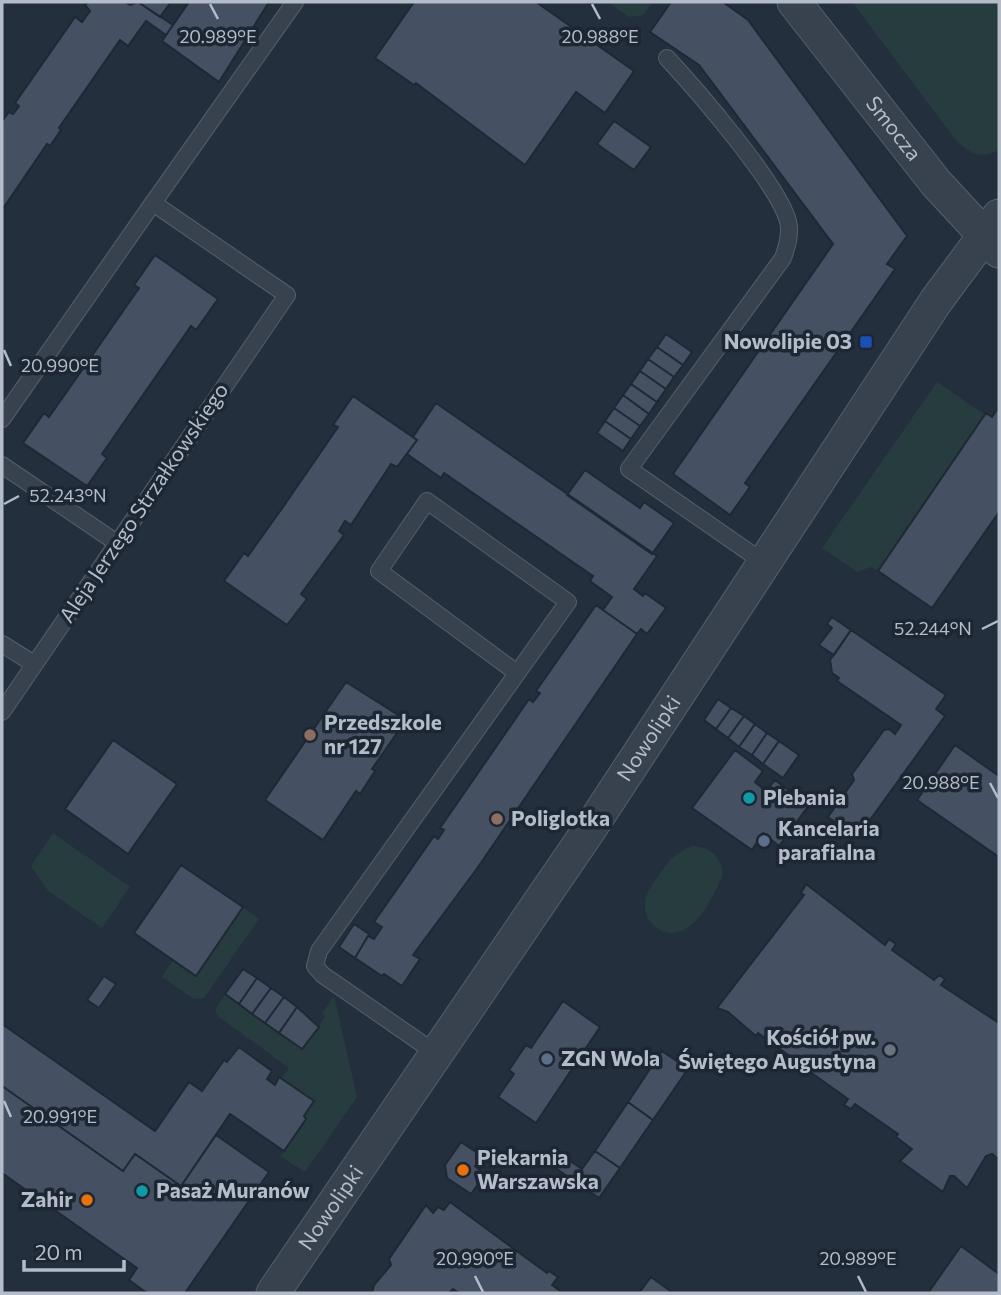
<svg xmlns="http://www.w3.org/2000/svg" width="1001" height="1295" font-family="Commissioner,sans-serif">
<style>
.green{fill:#263c3f}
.building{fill:#455162;stroke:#1f2835;stroke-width:2}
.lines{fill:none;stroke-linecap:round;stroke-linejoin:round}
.service-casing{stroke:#565f6c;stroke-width:18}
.minor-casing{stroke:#565f6c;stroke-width:35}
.service{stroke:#38414e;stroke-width:16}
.minor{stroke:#38414e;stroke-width:33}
.ticks{fill:none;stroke:#b4bcc9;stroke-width:2.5}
.transit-dot{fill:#1a4fb4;stroke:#1d2633;stroke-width:2.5}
.education-dot{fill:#8d6e63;stroke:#1d2633;stroke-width:2.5}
.culture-dot{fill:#0f9aa8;stroke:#1d2633;stroke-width:2.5}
.service-dot{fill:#5c6f8a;stroke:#1d2633;stroke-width:2.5}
.worship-dot{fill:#6b7280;stroke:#1d2633;stroke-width:2.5}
.food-dot{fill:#e8710a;stroke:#1d2633;stroke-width:2.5}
.labels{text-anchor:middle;stroke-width:7;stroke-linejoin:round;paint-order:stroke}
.street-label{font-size:21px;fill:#b4bcc9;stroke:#1d2633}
.poi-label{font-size:21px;font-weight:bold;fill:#b4bcc9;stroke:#1d2633;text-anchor:start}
.ticks-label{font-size:18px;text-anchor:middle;fill:#b4bcc9;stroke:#1d2633;stroke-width:7;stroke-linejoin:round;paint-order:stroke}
</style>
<rect width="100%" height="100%" fill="#242f3e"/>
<path class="green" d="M608 2H653L643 15 629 17Z
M852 2H999V150C980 160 969 153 955 139Z
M937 382 985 415 878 571 871 567 857 572 822 548Z
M53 833 130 887 102 928 48 891 31 866Z
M693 846C711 848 720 855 723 874 716 892 701 922 683 930 666 939 645 925 645 906 644 894 654 882 661 872 670 859 677 851 693 846Z
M243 907 259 919 204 998 194 999 162 977 173 960Z
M225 994 302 1049 325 1017 322 1014 334 996 357 1097 305 1172 280 1156 306 1119 304 1116 314 1101 281 1079 289 1068 219 1017 215 1010Z"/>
<path class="building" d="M88 2H125L130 5 138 2 173 25 166 35 146 21 128 46 120 40 59 128 61 130 50 146 47 144 2 210V121L9 112 13 114 17 109 19 106 15 103 75 17 82 22 90 11 85 5Z
M138 2H171L160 17Z
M189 2H269L219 82 162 41Z
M414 2H536L634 71 605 113 576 92 525 165 416 83 414 85 375 58Z
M671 2H723L748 20 907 236 887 264 895 269 745 483 750 487 730 515 673 474 833 244 699 65 650 32Z
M614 121 651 147 634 170 597 144Z
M155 255 218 299 196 330 191 326 102 454 107 458 87 486 23 443 44 413 49 417 82 370 139 288 134 285Z
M666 334 692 352 683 365 657 347Z
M657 347 683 365 674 377 648 359Z
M648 359 674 377 666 389 640 371Z
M640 371 666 389 657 402 631 384Z
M631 384 657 402 649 414 623 395Z
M623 395 649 414 640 426 614 408Z
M353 396 417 440 397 467 391 464 351 525 345 521 339 531 344 535 301 594 307 599 287 625 224 581 244 553 248 556 283 507 338 427 333 425Z
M436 403 657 556 634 589 643 596 645 593 666 608 647 634 641 629 637 634 603 610 612 597 590 581 593 576 444 473 441 478 407 454 417 440 413 437Z
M999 407V512L932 608 878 571 986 413 992 417Z
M614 408 640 426 631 439 605 421Z
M605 421 631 439 623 451 597 433Z
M585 470 640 508 644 502 674 523 652 554 567 495Z
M596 605 637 634 476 870 413 955 420 959 402 986 384 974 382 976 355 958 368 936 374 939 382 927 374 922 434 836 438 839 444 830 440 828 529 699 533 702 540 693 536 691Z
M832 617 851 630 834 655 819 645 832 628 827 624Z
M851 630 946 695 936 709 945 716 857 838 828 817 854 780 852 774 884 730 889 729 895 734 901 725 837 681 839 678 832 673 830 660Z
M346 682 406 720 372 769 375 771 360 794 356 791 323 840 265 800Z
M718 699 731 708 716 729 704 720Z
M731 708 744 716 728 738 716 729Z
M744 716 755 724 739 747 728 738Z
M755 724 767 733 752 755 739 747Z
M767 733 779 741 763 764 752 755Z
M113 740 177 784 128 854 65 809Z
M779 741 799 755 783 778 763 764Z
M955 745 999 776V857L917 800Z
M735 750 763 771 755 782 766 791 775 780 809 805 779 846 763 833 752 850 692 808Z
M181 865 243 907 196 976 134 933Z
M806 884 885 945 889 939 896 944 892 950 934 980 939 975 945 979 941 985 999 1023V1160L992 1154 986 1156 967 1188 954 1176H950L943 1192 900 1161 912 1149 896 1137 898 1134 855 1104 851 1109 844 1105 848 1099 806 1069 802 1074 795 1069 799 1063 758 1033 756 1036 728 1012 717 1008 804 895 801 893Z
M354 924 369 934 355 958 339 947Z
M243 969 257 978 239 1004 225 994Z
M104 976 116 984 99 1008 87 1000Z
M257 978 271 988 252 1014 239 1004Z
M271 988 284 997 265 1023 252 1014Z
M284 997 297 1007 279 1033 265 1023Z
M563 1001 600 1027 536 1123 498 1097 514 1074 509 1070 526 1045 531 1048Z
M297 1007 319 1027 302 1049 279 1033Z
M2 1024 155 1131 189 1082 202 1091 224 1060 227 1062 239 1047 272 1071 267 1079 275 1085 279 1077 314 1101 304 1116 306 1119 284 1151 230 1114 181 1186 135 1154 123 1171 2 1086Z
M662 1051 688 1069 653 1120 628 1102Z
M2 1086 123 1171 135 1154 181 1186 216 1135 269 1172 185 1293H147L129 1280 137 1268 2 1173Z
M628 1102 653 1120 620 1168 595 1151Z
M461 1142 482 1156 475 1166 485 1174 471 1194 447 1178 445 1165Z
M595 1151 620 1168 599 1198 557 1169 564 1157 582 1169Z
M450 1202 547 1273 549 1271 558 1277 552 1285 563 1293H459L453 1289 449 1293H372L374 1285 391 1265 389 1259 426 1205 433 1213 438 1207 444 1210Z
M961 1246 999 1274V1293H928Z
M651 1277 673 1293H639Z"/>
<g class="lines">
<defs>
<path id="service" d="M667 58C696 89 778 184 788 221 791 234 787 246 783 258L629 469 766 564
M153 203 295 2
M2 419 153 203 287 295 2 712
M2 465 117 543
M2 644 34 664
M437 1054 323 975 315 966 319 951 568 602 427 501 379 571 517 673"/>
<g id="minor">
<path id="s1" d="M794 2 936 183 999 251"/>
<path id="s2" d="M273 1293 591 827 936 301 999 216"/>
</g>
</defs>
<use href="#service" class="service-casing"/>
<use href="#minor" class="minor-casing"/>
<use href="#service" class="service"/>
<use href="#minor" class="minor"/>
</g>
<path class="ticks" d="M210 4 218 19M592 4 600 19M4 350 11 366M4 504 19 496M982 629 998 621M990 783 998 798M4 1101 11 1117M475 1276 483 1292M858 1276 866 1292"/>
<rect class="transit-dot" x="859" y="335" width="14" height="14" rx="3.5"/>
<g class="education-dot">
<circle cx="310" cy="735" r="7"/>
<circle cx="497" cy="819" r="7"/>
</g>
<g class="culture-dot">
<circle cx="749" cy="798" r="7"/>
<circle cx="142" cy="1191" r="7"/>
</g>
<g class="service-dot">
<circle cx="764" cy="841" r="7"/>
<circle cx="547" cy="1059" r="7"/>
</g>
<circle class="worship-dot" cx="890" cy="1050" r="7"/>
<g class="food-dot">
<circle cx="463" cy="1170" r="7"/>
<circle cx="87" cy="1200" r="7"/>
</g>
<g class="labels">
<g class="street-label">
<text dy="7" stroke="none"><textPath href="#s1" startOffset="161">Smocza</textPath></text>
<text transform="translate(144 503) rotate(-56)" y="7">Aleja Jerzego Strzałkowskiego</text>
<text dy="7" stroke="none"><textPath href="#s2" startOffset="670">Nowolipki</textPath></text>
<text dy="7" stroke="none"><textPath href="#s2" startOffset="103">Nowolipki</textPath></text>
</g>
<g class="poi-label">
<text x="852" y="349" text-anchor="end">Nowolipie 03</text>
<text x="324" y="730">Przedszkole<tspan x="324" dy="24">nr 127</tspan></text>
<text x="763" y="805">Plebania</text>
<text x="511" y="826">Poliglotka</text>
<text x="778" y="836">Kancelaria<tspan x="778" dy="24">parafialna</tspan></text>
<text x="876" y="1045" text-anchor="end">Kościół pw.<tspan x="876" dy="24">Świętego Augustyna</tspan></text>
<text x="561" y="1066">ZGN Wola</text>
<text x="477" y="1165">Piekarnia<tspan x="477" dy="24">Warszawska</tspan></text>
<text x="156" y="1198">Pasaż Muranów</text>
<text x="73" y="1207" text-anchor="end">Zahir</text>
</g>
</g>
<g class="ticks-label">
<text x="218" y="43">20.989°E</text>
<text x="600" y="43">20.988°E</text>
<text x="60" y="372">20.990°E</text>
<text x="68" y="502">52.243°N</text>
<text x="933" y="635">52.244°N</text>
<text x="941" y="789">20.988°E</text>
<text x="60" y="1123">20.991°E</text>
<text x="475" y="1265">20.990°E</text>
<text x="858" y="1265">20.989°E</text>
</g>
<rect width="1001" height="1295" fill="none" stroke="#b4bcc9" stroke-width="7"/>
<path d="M24 1260v10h100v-10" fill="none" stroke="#b4bcc9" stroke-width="3.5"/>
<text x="35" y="1260" font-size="21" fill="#b4bcc9" stroke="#1d2633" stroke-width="5" paint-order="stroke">20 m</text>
</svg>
